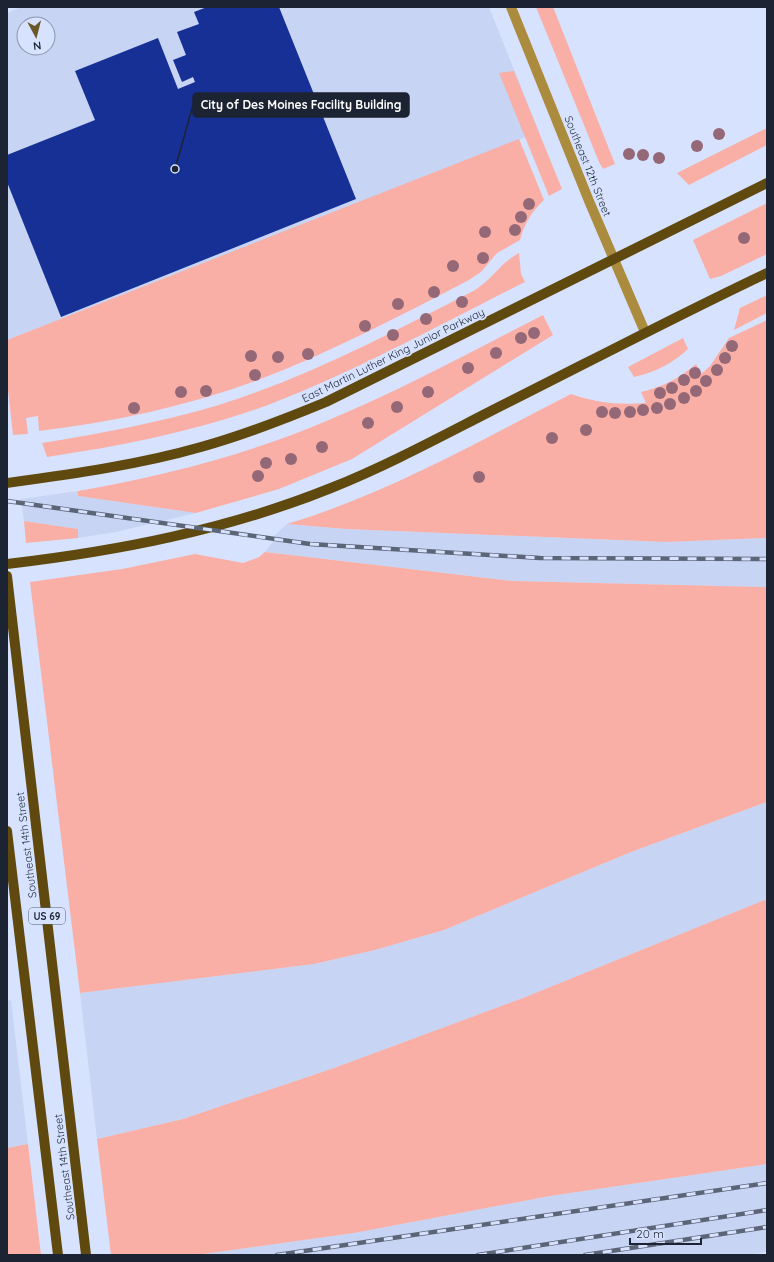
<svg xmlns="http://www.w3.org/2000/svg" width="774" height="1262" font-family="Quicksand,sans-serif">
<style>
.built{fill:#c7d4f3;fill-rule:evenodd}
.green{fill:#f9afa6}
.building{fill:#163096}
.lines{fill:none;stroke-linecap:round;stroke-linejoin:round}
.tertiary{stroke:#ab8b3e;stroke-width:10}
.primary{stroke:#5f490f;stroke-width:10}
.rail-casing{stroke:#5c6478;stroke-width:4.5}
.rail{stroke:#d7e3fe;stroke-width:3;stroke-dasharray:9;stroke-linecap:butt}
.tree{fill:#946877}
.labels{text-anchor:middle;stroke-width:4;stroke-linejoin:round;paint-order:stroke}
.shield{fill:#d7e3fe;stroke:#545d70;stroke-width:1}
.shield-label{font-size:10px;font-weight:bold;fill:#1c2333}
.street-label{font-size:11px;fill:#1c2333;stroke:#d7e3fe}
.leader{fill:none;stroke:#1c2333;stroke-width:1.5}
.callout-dot{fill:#1c2333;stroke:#d7e3fe;stroke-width:1.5}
.callout{fill:#1c2333;stroke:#1c2333;stroke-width:1.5}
.callout-label{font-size:12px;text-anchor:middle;font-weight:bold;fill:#fff}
</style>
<rect width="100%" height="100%" fill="#d7e3fe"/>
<path class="built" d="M21 7H489L539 132 7 340V13ZM24 24H48V48H24Z
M78 491V496L196 513 116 532 78 538 77 529 24 521 21 499Z
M287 524 346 529 667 542 767 538V587L513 581 265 552 272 543 275 535Z
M767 802V899L523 998 334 1068 183 1119 97 1139 80 993 314 964 375 950 444 930 631 852Z
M11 1000 28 1144 7 1148V1001Z
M767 1164V1252L743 1255H196L354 1233 550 1196Z"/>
<path class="green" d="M536 7H553L615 164 603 169 599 162Z
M514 71 562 189 549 196 499 73Z
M767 128V145L689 185 677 173Z
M519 139 544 200C532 211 524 224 520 240L497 253 481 272 469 280C400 316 331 352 258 380 187 406 114 422 39 431L38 416 26 418 28 434 13 435 7 381V340Z
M767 203V254L721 276 710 279 693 240Z
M519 253 521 274 525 282C441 324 357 371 268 405 198 431 121 446 47 457L42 443C103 433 163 422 222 404 310 376 393 332 475 290 493 279 499 264 519 253Z
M767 295V313L734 330 740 308Z
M543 315 553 335 352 459 279 489 196 513 78 496V491C164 476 250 454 331 419 403 389 473 351 543 315Z
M767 320V538L667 542 346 529 287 524C387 494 479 441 571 394 597 403 619 405 646 403L641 392C662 387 680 378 696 364L701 374 710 366 729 338Z
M683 338 688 349C672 364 655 372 634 377L628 367Z
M24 521 78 529V538L26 543Z
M265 552 513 581 767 587V802L631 852 444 930 375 950 314 964 80 993 30 582 122 569 195 554 243 563 259 557Z
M767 899V1164L550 1196 354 1233 196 1255H111L97 1139 183 1119 334 1068 523 998Z
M28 1144 41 1255H7V1148Z"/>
<path class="building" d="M207 7H279L356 199 61 317 7 182V155L95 120 75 71 158 38 178 89 195 82 193 77 182 82 173 60 186 55 177 32 199 24 194 12Z"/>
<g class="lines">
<path class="tertiary" d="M511 7 589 201 645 332"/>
<path class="primary" d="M7 483C72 474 138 465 201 447 244 435 285 419 326 402L767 183
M7 564C118 551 227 530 331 488 386 466 438 438 491 411 583 365 674 317 767 273
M7 576 86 1255
M7 831 58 1255"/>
<defs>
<path id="rail" d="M7 501 310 544 540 558 767 559
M277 1255 767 1183
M478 1255 767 1210
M585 1255 767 1227"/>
</defs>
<use href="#rail" class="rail-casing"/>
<use href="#rail" class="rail"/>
</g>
<g class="tree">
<circle cx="719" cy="134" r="6"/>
<circle cx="697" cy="146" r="6"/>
<circle cx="629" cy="154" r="6"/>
<circle cx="643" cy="155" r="6"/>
<circle cx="659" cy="158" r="6"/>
<circle cx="529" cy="204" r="6"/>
<circle cx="521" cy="217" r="6"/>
<circle cx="515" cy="230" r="6"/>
<circle cx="485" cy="232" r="6"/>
<circle cx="744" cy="238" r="6"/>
<circle cx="483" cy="258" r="6"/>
<circle cx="453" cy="266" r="6"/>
<circle cx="434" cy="292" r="6"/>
<circle cx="462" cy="302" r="6"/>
<circle cx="398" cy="304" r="6"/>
<circle cx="426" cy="319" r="6"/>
<circle cx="365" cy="326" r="6"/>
<circle cx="534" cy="333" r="6"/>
<circle cx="393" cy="335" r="6"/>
<circle cx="521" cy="338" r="6"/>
<circle cx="732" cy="346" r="6"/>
<circle cx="496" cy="353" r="6"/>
<circle cx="308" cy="354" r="6"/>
<circle cx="251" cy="356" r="6"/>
<circle cx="278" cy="357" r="6"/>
<circle cx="725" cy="358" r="6"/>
<circle cx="468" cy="368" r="6"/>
<circle cx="717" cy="370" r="6"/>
<circle cx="695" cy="373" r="6"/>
<circle cx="255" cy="375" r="6"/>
<circle cx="684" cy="380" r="6"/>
<circle cx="706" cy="381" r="6"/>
<circle cx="672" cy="388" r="6"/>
<circle cx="206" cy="391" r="6"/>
<circle cx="696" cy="391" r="6"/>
<circle cx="181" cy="392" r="6"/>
<circle cx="428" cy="392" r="6"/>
<circle cx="660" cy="393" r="6"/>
<circle cx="684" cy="398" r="6"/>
<circle cx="670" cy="404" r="6"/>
<circle cx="397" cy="407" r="6"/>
<circle cx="134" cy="408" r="6"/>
<circle cx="657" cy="408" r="6"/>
<circle cx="643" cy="410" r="6"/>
<circle cx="602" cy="412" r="6"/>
<circle cx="630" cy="412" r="6"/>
<circle cx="615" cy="413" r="6"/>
<circle cx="368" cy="423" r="6"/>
<circle cx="586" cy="430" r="6"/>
<circle cx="552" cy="438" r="6"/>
<circle cx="322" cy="447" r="6"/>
<circle cx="291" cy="459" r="6"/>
<circle cx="266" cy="463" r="6"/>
<circle cx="258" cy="476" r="6"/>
<circle cx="479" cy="477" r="6"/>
</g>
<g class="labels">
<rect class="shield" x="29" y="908" width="36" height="16" rx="3"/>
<g class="shield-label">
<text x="47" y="920">US 69</text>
</g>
<g class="street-label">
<text transform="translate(588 166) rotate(68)" y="4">Southeast 12th Street</text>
<text transform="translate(393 355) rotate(-26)" y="4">East Martin Luther King Junior Parkway</text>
<text transform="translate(26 845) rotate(-97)" y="4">Southeast 14th Street</text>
<text transform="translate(64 1167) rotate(-97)" y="4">Southeast 14th Street</text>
</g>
</g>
<path class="leader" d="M175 169L193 105"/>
<circle class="callout-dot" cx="175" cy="169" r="4"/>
<rect class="callout" x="193" y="93" width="216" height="24" rx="4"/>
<g class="callout-label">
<text x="301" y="109">City of Des Moines Facility Building</text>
</g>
<rect width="774" height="1262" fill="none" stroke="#1c2333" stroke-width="16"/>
<g transform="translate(36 36) rotate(173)"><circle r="19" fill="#d7e3fe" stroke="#8c96ad"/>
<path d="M0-3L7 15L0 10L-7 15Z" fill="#6c5726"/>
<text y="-6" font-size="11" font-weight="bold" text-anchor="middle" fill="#1c2333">N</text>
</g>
<path d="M630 1238v6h71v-6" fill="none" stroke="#1c2333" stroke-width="2"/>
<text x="636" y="1238" font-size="12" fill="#1c2333" stroke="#d7e3fe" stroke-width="3" paint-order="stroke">20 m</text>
</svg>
